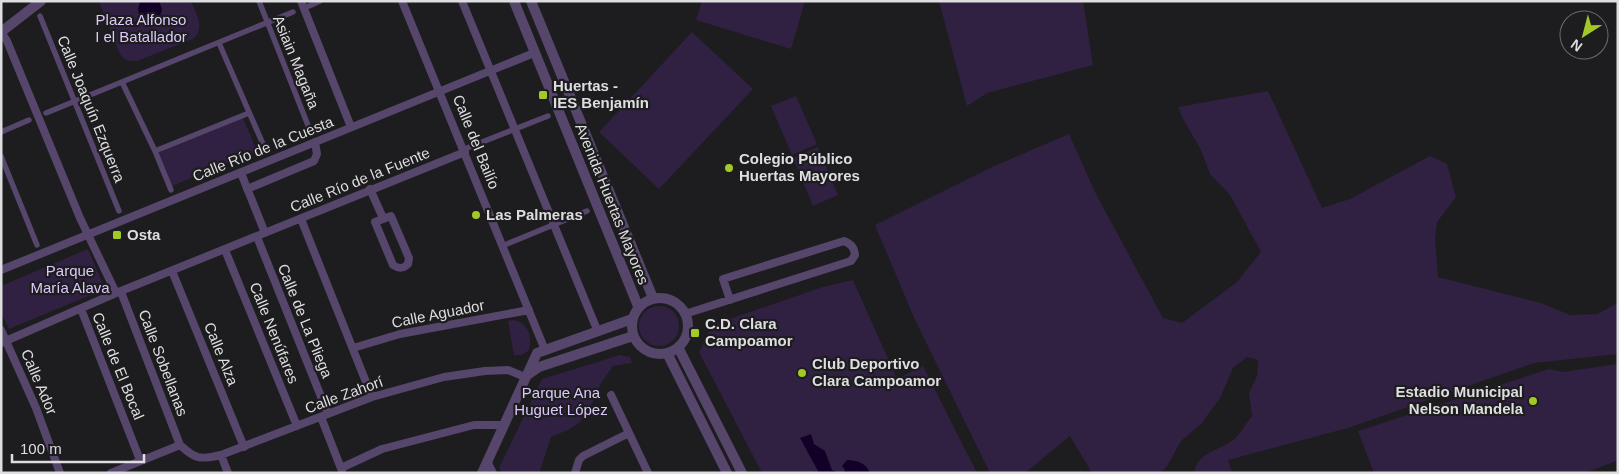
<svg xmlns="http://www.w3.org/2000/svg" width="1619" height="474" font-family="Helvetica,sans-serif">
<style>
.green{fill:#302143}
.water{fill:#130028}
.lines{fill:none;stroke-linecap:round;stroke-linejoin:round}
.pedestrian{stroke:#56466c;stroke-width:5.5}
.minor{stroke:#56466c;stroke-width:8}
.tertiary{stroke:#56466c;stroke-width:10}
.poi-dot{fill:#a3c926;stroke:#1d1c1f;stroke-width:2}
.labels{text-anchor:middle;stroke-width:4.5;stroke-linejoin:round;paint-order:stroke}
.park-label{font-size:15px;fill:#dcc9fa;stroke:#1d1c1f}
.street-label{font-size:15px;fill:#dedddf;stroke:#1d1c1f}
.poi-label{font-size:15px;font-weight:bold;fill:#dedddf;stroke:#1d1c1f;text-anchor:start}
</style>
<rect width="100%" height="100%" fill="#1d1c1f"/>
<path class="green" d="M99 1H191C196 14 206 28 193 39L137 61C129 62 124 60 120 54Z
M702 1H805L791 49 696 20Z
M939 1H1083L1093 65 987 93 967 106Z
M692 32 753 89 659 189 599 132Z
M1268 91 1322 208 1350 199 1430 156 1447 164 1456 197 1437 222 1435 238 1438 277 1541 303 1570 315 1597 314 1618 303V354L1534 363 1348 428 1228 460 1232 473H1194C1198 452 1218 451 1232 441 1240 435 1246 423 1252 416L1249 393 1257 376 1258 360 1247 357 1233 368 1220 398 1201 424 1181 441 1167 466 1160 473H1092L1070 436 1025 473H990L915 320 875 225 992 167 1069 134 1096 194 1163 318 1182 323 1237 282 1261 252 1230 195 1210 174 1201 150 1182 117 1178 107Z
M796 96 817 144 792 155 771 106Z
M243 118 257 151 172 186 158 153Z
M818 147 838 195 813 206 793 158Z
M88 249 105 289 9 329 1 312V286Z
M853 280 897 379 923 366 977 473H762L699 352 712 325 823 287Z
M639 326a20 20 0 1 1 40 0a20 20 0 1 1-40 0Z
M513 320C528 322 533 337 529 350L522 355H514L508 321Z
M620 355 630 357 632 363 613 366 601 383 594 400 580 422 568 430 551 437 539 473H501L499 468 542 379Z
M1618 364V460L1586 473H1374L1358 431 1549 369 1563 372Z"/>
<path class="water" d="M141 1H159L162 9 160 17 150 22C139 20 135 11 141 1Z
M811 434 814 444 825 451 832 470 839 473H819L800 438Z
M847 460C857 460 866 463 870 473H843L845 470 842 466Z"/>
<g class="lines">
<path class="pedestrian" d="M259 1 311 133
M309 6 320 1
M40 16 119 211
M219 43 266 151
M122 82 155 151 171 190
M46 113 293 12
M1 132 29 120
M467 148 548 116
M155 151 249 113
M1 156 37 245
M507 244 587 211"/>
<path class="minor" d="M301 1 351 127
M402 1 545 350
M462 1 598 332
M1 32 7 41 80 218 116 293
M241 173 265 233
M247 189 314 161 317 154 315 142
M370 189 383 218
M391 216 409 258 408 264C403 269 399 269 393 265L375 222Z
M301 219 372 397
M257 237 328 414
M225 250 297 426
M1 270 534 53
M172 271 244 447
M121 292 180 445C195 459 200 460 221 455L372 397 444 377 485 371 508 370 525 377
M81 309 140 460
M685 314 851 261 855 255C854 247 851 244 844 241L723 279 730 300
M1 330 36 408 60 473
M1 343 116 293 465 152
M353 348 400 334 529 310
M611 395 648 473
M321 417 342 471
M221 455 228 473
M487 461 493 473
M341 468 382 449 474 425H504
M111 473 180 445
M575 473 579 460 583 456 629 433"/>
<path class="tertiary" d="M514 1 638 306
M531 1 653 298
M1 32 41 1
M632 326a28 28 0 1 1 56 0a28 28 0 1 1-56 0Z
M678 347 742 473
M667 353 727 473
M526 376 539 367 633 336
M482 473 537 353 632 319"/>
</g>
<g class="poi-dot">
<rect x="538" y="90" width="10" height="10" rx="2.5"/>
<circle cx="729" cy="168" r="5"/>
<circle cx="476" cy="215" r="5"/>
<rect x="112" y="230" width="10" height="10" rx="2.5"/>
<rect x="690" y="328" width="10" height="10" rx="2.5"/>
<circle cx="802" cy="373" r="5"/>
<circle cx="1533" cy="401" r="5"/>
</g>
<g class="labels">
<g class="park-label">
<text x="141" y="25">Plaza Alfonso<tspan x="141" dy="17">I el Batallador</tspan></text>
<text x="70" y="276">Parque<tspan x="70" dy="17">María Alava</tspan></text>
<text x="561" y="398">Parque Ana<tspan x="561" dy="17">Huguet López</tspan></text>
</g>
<g class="street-label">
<text transform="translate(296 62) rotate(68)" y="5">Asiain Magaña</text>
<text transform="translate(91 109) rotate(68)" y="5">Calle Joaquín Ezquerra</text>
<text transform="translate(476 142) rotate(68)" y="5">Calle del Bailío</text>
<text transform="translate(263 149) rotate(-22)" y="5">Calle Río de la Cuesta</text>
<text transform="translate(360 180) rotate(-22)" y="5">Calle Río de la Fuente</text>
<text transform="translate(612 204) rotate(68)" y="5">Avenida Huertas Mayores</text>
<text transform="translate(438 314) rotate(-11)" y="5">Calle Aguador</text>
<text transform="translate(305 321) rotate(68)" y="5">Calle de La Pliega</text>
<text transform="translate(274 333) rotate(68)" y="5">Calle Nenúfares</text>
<text transform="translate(221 354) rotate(68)" y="5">Calle Alza</text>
<text transform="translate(163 363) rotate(69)" y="5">Calle Sobellanas</text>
<text transform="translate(118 366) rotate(68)" y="5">Calle de El Bocal</text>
<text transform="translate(39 382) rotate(67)" y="5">Calle Ador</text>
<text transform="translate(344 395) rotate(-20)" y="5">Calle Zahorí</text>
</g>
<g class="poi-label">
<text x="553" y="91">Huertas -<tspan x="553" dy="17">IES Benjamín</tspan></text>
<text x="739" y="164">Colegio Público<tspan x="739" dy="17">Huertas Mayores</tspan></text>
<text x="486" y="220">Las Palmeras</text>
<text x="127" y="240">Osta</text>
<text x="705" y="329">C.D. Clara<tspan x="705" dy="17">Campoamor</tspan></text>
<text x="812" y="369">Club Deportivo<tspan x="812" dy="17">Clara Campoamor</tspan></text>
<text x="1523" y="397" text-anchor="end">Estadio Municipal<tspan x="1523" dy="17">Nelson Mandela</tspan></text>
</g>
</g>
<rect width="1619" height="474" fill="none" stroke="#dedddf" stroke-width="5"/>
<g transform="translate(1584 35) rotate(216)"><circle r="24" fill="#1d1c1f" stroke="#6a696c"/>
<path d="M0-4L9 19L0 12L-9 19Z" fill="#a3c926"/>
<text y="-8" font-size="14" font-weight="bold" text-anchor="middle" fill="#dedddf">N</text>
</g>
<path d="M12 454v8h132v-8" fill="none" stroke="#dedddf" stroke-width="2.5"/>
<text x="20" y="454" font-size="15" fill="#dedddf" stroke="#1d1c1f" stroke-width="4" paint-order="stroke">100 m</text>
</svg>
